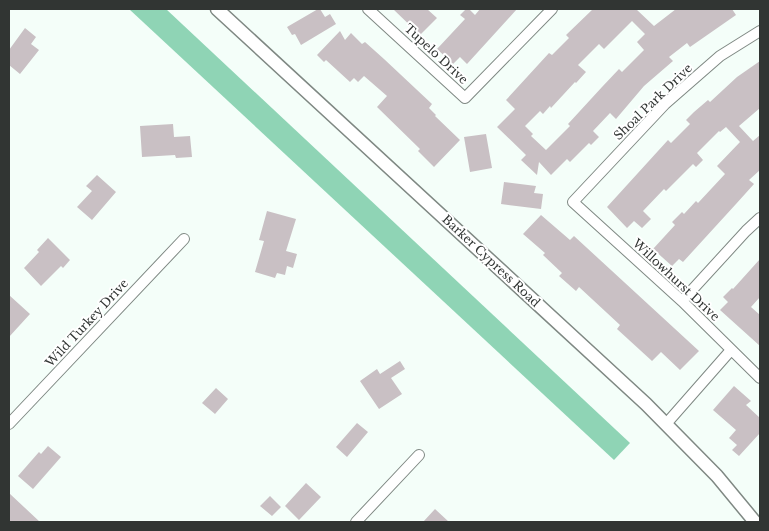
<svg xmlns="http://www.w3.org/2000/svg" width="769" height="531" font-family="'Libre Baskerville',serif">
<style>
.forest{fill:#8fd4b5}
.building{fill:#c9c0c4;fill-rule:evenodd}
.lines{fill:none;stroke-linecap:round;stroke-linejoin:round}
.minor-casing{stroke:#7f8883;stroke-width:12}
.tertiary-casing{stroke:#7f8883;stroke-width:15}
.minor{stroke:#fff;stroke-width:10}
.tertiary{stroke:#fff;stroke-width:12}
.labels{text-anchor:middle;stroke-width:4;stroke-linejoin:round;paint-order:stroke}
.street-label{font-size:12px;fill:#313533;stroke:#fff}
</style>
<rect width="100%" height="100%" fill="#f4fef9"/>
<path class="forest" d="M129 9H166L630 443 614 460Z"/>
<path class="building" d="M318 9H320L325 17 330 14 336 24 301 45 295 34 292 35 287 27Z
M393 9H427L437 18 420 35Z
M466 9H469L475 15 480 9H517L467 64 460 57 453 64 437 49 465 19 460 15Z
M593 9H636L654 26 676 9H732L736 15 690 47 687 43 669 57 673 61 644 86 616 119 610 113 593 131 599 137 591 145 589 143 570 162 567 159 551 175 539 162 537 175 521 160 526 155 497 127 515 109 506 100 549 53 552 55 569 38 566 35ZM632 21 645 34 637 42 644 50 622 72 619 69 602 87 568 124 570 126 546 150 531 136 533 134 525 126 540 111 543 114 550 106 551 108 575 82 576 83 586 72 578 65 599 44 604 49Z
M25 28 36 37 31 44 39 50 20 74 9 65V50Z
M340 31 345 40 351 33 362 44 365 42 384 59 432 104 429 108 436 115 435 116 460 140 434 167 418 151 420 149 377 107 387 96 364 76 358 82 354 78 350 82 326 60 324 62 317 55Z
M760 61V108L739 126 753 141 760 135V170L749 180 754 184 736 204 683 262 679 259 672 266 653 249 675 225 672 222 682 212 684 214 696 201 698 203 725 174 717 166 740 142 726 127 720 132 719 131 697 153 703 160 696 167 693 164 666 191 664 189 643 211 651 219 642 228 634 221 627 228 607 207 668 140 671 143 690 124 686 120 694 112 708 100 710 102 737 77Z
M173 124 174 137 190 136 192 157 176 158 175 155 142 157 140 126Z
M486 134 492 168 470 172 464 137Z
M97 175 116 192 92 220 77 207 92 191 86 186Z
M504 182 536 186 534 193 543 194 541 209 501 204Z
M267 211 296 219 286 251 297 254 293 268 287 266 285 275 277 273 275 278 255 272 264 241 259 240Z
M541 215 570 240 574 236 699 351 680 370 661 352 652 361 617 329 620 325 579 287 576 291 559 276 562 273 543 255 545 253 523 234Z
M48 238 70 260 63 268 61 266 41 286 24 268 39 252 37 250Z
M760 259V297L751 307 760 315V346L720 310 728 302 723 297 732 288 733 289Z
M9 295 30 314 9 337Z
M400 361 405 369 391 378 402 394 379 409 360 381 377 369 380 374Z
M734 386 751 401 746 405 760 418V433L739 456 732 450 737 445 729 438 736 430 713 410Z
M216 388 228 399 215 414 202 403Z
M357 423 368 432 347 457 336 447Z
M48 446 61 457 33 489 18 476 39 452 41 454Z
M306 483 321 497 299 520 285 506Z
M9 493 40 522H9Z
M270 496 281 507 272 516 260 506Z
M435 509 449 522H423Z"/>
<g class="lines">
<defs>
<path id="minor" d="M368 9 465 98 552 9
M760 31 720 56 665 104 573 202 682 301 760 378
M682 301 746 231 760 218
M9 424 184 239
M666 424 731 350
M356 522 419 455"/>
<path id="tertiary" d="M217 9 646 404 717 476 755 522"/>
</defs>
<use href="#minor" class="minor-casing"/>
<use href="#tertiary" class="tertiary-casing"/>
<use href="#minor" class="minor"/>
<use href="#tertiary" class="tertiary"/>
</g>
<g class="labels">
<g class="street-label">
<text transform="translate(436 54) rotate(43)" y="4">Tupelo Drive</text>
<text transform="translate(653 102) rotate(-44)" y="4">Shoal Park Drive</text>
<text transform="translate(491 261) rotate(43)" y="4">Barker Cypress Road</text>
<text transform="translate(676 280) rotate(43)" y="4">Willowhurst Drive</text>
<text transform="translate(87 323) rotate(-47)" y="4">Wild Turkey Drive</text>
</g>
</g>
<rect width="769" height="531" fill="none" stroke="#313533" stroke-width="20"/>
</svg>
